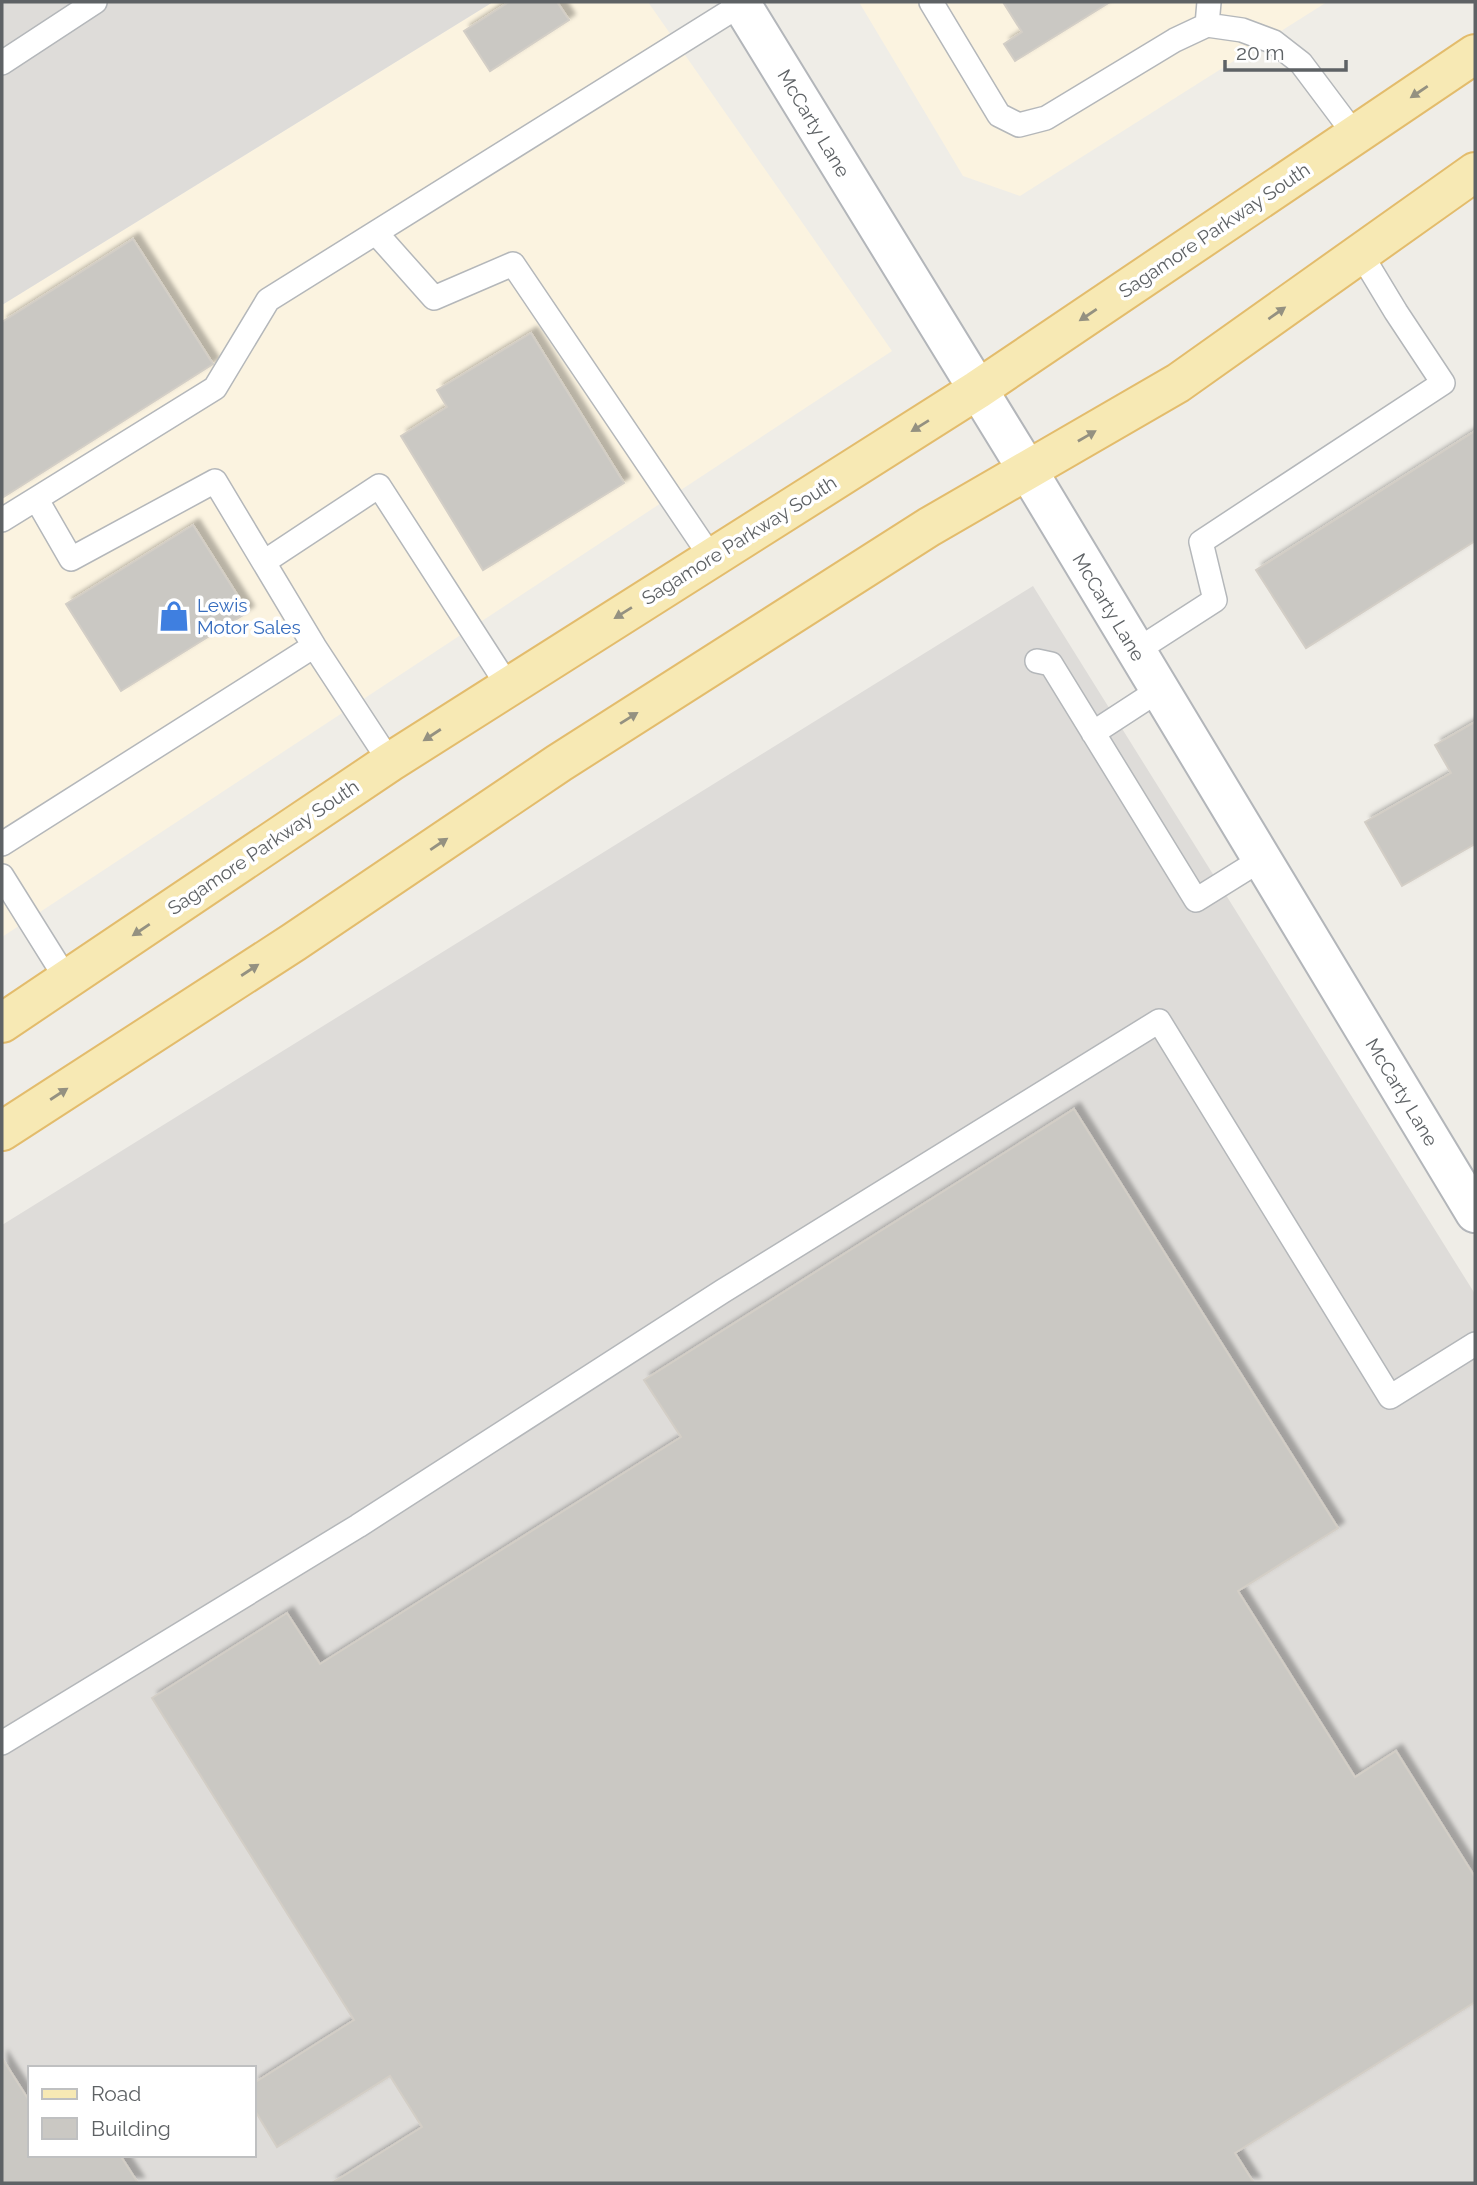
<svg xmlns="http://www.w3.org/2000/svg" width="1477" height="2185" font-family="Raleway,sans-serif">
<style>
.commercial{fill:#fbf3e0}
.industrial{fill:#dedcd9;fill-rule:evenodd}
.building{fill:#cac8c3;stroke:#d3cec6;stroke-width:2;filter:url(#shadow)}
.lines{fill:none;stroke-linecap:round;stroke-linejoin:round}
.service-casing{stroke:#b4b7ba;stroke-width:26}
.secondary-casing{stroke:#b3b6ba;stroke-width:42}
.primary-casing{stroke:#e3bc6c;stroke-width:42}
.service{stroke:#fff;stroke-width:23}
.secondary{stroke:#fff;stroke-width:38}
.primary{stroke:#f7e9b4;stroke-width:38}
.oneway{fill:#949181}
.labels{text-anchor:middle;stroke-width:7;stroke-linejoin:round;paint-order:stroke}
.street-label{font-size:19px;fill:#5e6265;stroke:#fff}
.shop-label{font-size:19px;fill:#366cbe;stroke:#fff;text-anchor:start}
</style>
<defs>
<filter id="shadow"><feDropShadow dx="6" dy="-6" stdDeviation="2" flood-color="#0004"/></filter>
</defs>
<rect width="100%" height="100%" fill="#efede7"/>
<path class="commercial" d="M493 2H648L892 351 2 937V305Z
M859 2H1327L1020 196 963 176Z"/>
<path class="industrial" d="M2 2H493L2 305Z
M1033 586 1475 1294V2183H2V1225ZM30 2068H254V2155H30Z"/>
<path class="building" d="M509 2H557L569 20 490 71 464 31Z
M1003 2H1110L1015 61 1004 44 1022 32Z
M133 239 213 364 2 498V322Z
M531 333 624 483 483 570 401 436 447 407 437 390Z
M1475 431V541L1306 648 1256 570Z
M193 525 248 612 121 691 66 604Z
M1475 722V844L1402 886 1365 822 1451 773 1435 745Z
M1074 1109 1338 1528 1238 1591 1355 1777 1396 1751 1475 1877V2002L1235 2153 1254 2183H332L422 2127 390 2076 277 2147 254 2109V2083L354 2020 152 1698 287 1613 320 1664 681 1437 644 1380Z
M2 2058 30 2102V2155H120L138 2183H2Z"/>
<g class="lines">
<defs>
<path id="service" d="M931 2 999 115 1019 125 1046 118 1175 40 1207 25 1242 30 1274 42 1301 63 1355 135
M1207 25 1209 2
M2 63 95 2
M376 233 434 298 513 264 711 557
M37 500 71 559 215 481 314 646
M2 520 215 388 268 300 745 2
M264 562 379 486 508 686
M1136 651 1215 600 1201 542 1443 383 1396 312 1361 254
M1037 661 1051 664 1196 900 1262 859
M1093 733 1159 690
M2 844 314 646 390 762
M2 876 67 980
M2 1743 358 1526 723 1291 1159 1021 1390 1397 1475 1344"/>
<path id="secondary" d="M740 2 1028 471 1475 1213"/>
<path id="primary" d="M2 1023 390 762 977 390 1475 54
M2 1131 294 942 559 763 929 527 1178 383 1475 172"/>
</defs>
<use href="#service" class="service-casing"/>
<use href="#secondary" class="secondary-casing"/>
<use href="#primary" class="primary-casing"/>
<use href="#service" class="service"/>
<use href="#secondary" class="secondary"/>
<use href="#primary" class="primary"/>
</g>
<defs><path id="oneway-solid" d="M-6-.8H1V-3.2L6.5 0L1 3.2V.8H-6Z" transform="scale(1.75)"/></defs>
<g class="oneway">
<use href="#oneway-solid" transform="translate(1419 92) rotate(146)"/>
<use href="#oneway-solid" transform="translate(1277 313) rotate(-35)"/>
<use href="#oneway-solid" transform="translate(1088 315) rotate(146)"/>
<use href="#oneway-solid" transform="translate(920 426) rotate(148)"/>
<use href="#oneway-solid" transform="translate(1087 436) rotate(-30)"/>
<use href="#oneway-solid" transform="translate(623 613) rotate(148)"/>
<use href="#oneway-solid" transform="translate(629 718) rotate(-32)"/>
<use href="#oneway-solid" transform="translate(432 735) rotate(147)"/>
<use href="#oneway-solid" transform="translate(439 844) rotate(-34)"/>
<use href="#oneway-solid" transform="translate(141 930) rotate(146)"/>
<use href="#oneway-solid" transform="translate(250 970) rotate(-33)"/>
<use href="#oneway-solid" transform="translate(59 1094) rotate(-33)"/>
</g>
<defs>
<symbol id="shop-bare" viewBox="-9 -9 18 18"><path d="M-5-2.5h2.3a2.7 3.5 0 0 1 5.4 0H5L5.5 6h-11ZM-1.5-2.5h3a1.5 2.3 0 0 0-3 0Z" fill="#3f7fe0" stroke="#fff" stroke-width="2.5" paint-order="stroke"/></symbol>
</defs>
<g fill-rule="evenodd">
<use href="#shop-bare" x="152" y="594" width="44" height="44"/>
</g>
<g class="labels">
<g class="street-label">
<text transform="translate(814 123) rotate(59)" y="7">McCarty Lane</text>
<text transform="translate(1214 230) rotate(-34)" y="7">Sagamore Parkway South</text>
<text transform="translate(739 540) rotate(-32)" y="7">Sagamore Parkway South</text>
<text transform="translate(1109 607) rotate(59)" y="7">McCarty Lane</text>
<text transform="translate(263 847) rotate(-34)" y="7">Sagamore Parkway South</text>
<text transform="translate(1402 1092) rotate(59)" y="7">McCarty Lane</text>
</g>
<g class="shop-label">
<text x="197" y="612">Lewis<tspan x="197" dy="22">Motor Sales</tspan></text>
</g>
</g>
<rect width="1477" height="2185" fill="none" stroke="#5e6265" stroke-width="7"/>
<rect x="28" y="2066" width="228" height="91" fill="#ffffff" stroke="#bfc0c1" stroke-width="2"/>
<rect x="42" y="2089" width="35" height="10" fill="#f7e9b4" stroke="#bfc0c1" stroke-width="2"/>
<text x="91" y="2101" font-size="21" fill="#5e6265">Road</text>
<rect x="42" y="2118" width="35" height="21" fill="#cac8c3" stroke="#bfc0c1" stroke-width="2"/>
<text x="91" y="2136" font-size="21" fill="#5e6265">Building</text>
<path d="M1225 60v10h121v-10" fill="none" stroke="#5e6265" stroke-width="3.5"/>
<text x="1236" y="60" font-size="21" fill="#5e6265" stroke="#ffffff" stroke-width="5" paint-order="stroke">20 m</text>
</svg>
